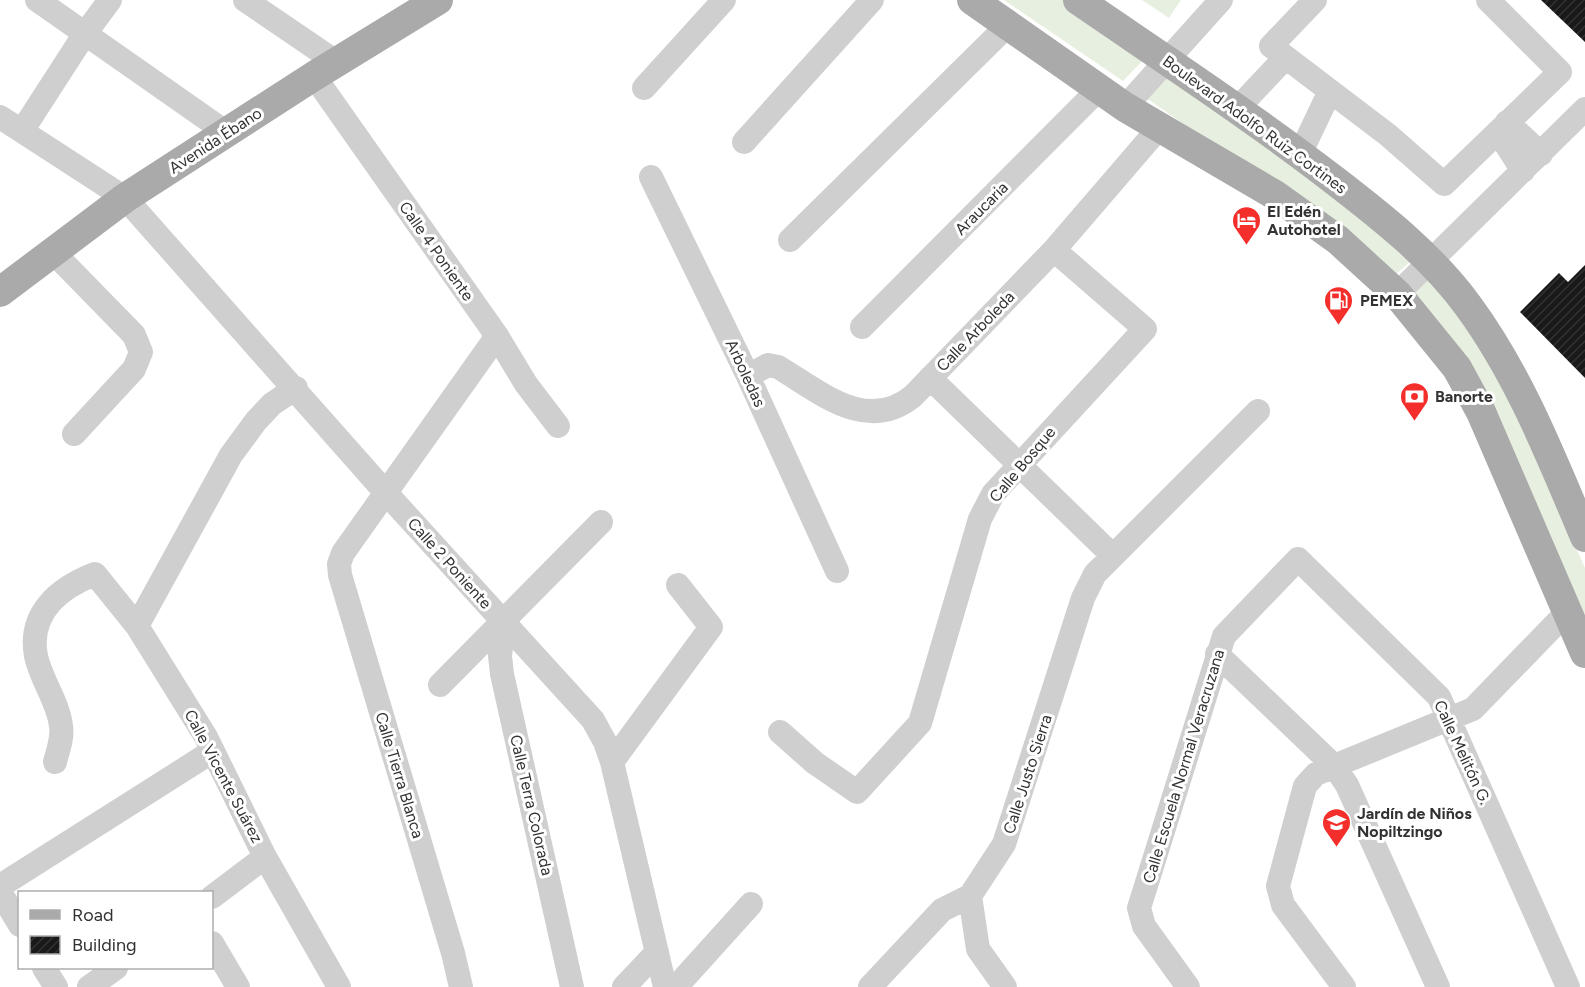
<svg xmlns="http://www.w3.org/2000/svg" width="1585" height="987" font-family="Figtree,sans-serif">
<style>
.grass{fill:#e7f0e0}
.building{fill:url(#building-hatch)}
.lines{fill:none;stroke-linecap:round;stroke-linejoin:round}
.minor{stroke:#cfcfcf;stroke-width:24}
.major{stroke:#aaa;stroke-width:30}
.labels{text-anchor:middle;stroke-width:6;stroke-linejoin:round;paint-order:stroke}
.street-label{font-size:16px;fill:#323232;stroke:#fff}
.poi-label{font-size:16px;font-weight:bold;fill:#323232;stroke:#fff;text-anchor:start}
</style>
<defs>
<pattern id="building-hatch" width="6" height="6" patternUnits="userSpaceOnUse" patternTransform="scale(1.5)"><rect width="6" height="6" fill="#191919"/><path d="M-1 1l2-2M0 6l6-6M5 7l2-2" fill="none" stroke="#323232"/></pattern>
</defs>
<rect width="100%" height="100%" fill="#fff"/>
<path class="grass" d="M1004 0H1066L1147 56 1123 81Z
M1142 0H1181L1169 18Z
M1169 71 1351 197 1412 260 1390 280 1330 227 1145 97Z
M1436 274 1494 362 1585 568V631L1409 295Z"/>
<path class="building" d="M1541 0H1585V42Z
M1585 265V378L1520 312 1559 273 1568 282Z"/>
<g class="lines">
<path class="minor" d="M37 0 227 133
M245 0 336 62
M1315 0 1271 46 1388 135 1444 184 1560 72 1488 0
M314 76 497 336 526 384 558 426
M644 88 724 0
M1125 107 1221 0
M1237 109 1285 58
M0 117 125 198 387 494 593 720 605 742 612 762 665 987
M1507 122 1541 154
M22 131 84 35 110 0
M1498 132 1523 171
M744 142 872 0
M1300 154 1330 91
M651 177 748 376 837 571
M790 240 1008 25
M52 251 134 335 141 352 134 369 74 434
M1397 294 1585 109
M862 327 1099 89
M748 376 768 365 778 367C820 392 867 434 913 396L1054 250 1159 128
M930 378 1112 555
M504 622 500 656 502 674 572 987
M137 626 231 455 256 421 272 404 296 388
M1217 654 1334 766 1347 785 1438 987
M440 685 601 522
M780 732 815 763 857 792 920 723 980 519 993 494 1145 329 1054 250
M55 762C58 750 63 738 61 726 58 701 41 680 36 656 28 613 59 588 95 574L137 626 206 737 265 857 339 987
M612 762 711 627 678 585
M0 886 213 751
M0 892 20 925
M970 896 978 949 1005 987
M212 897 265 857
M212 943 238 987
M44 968 56 987
M89 987 116 968
M461 987 453 953 340 575 339 564 343 553 497 336
M624 987 657 952
M676 987 751 904
M870 987 942 910 970 896 1004 844 1083 598 1095 574 1258 411
M1188 987 1144 926 1139 908 1224 636 1298 559 1439 697 1568 987
M1344 987 1283 905 1278 886 1305 786 1316 774 1334 766 1473 709 1568 611"/>
<path class="major" d="M972 0 1125 107 1275 195 1338 240 1397 294 1457 368 1481 412 1585 653
M1078 0C1164 59 1251 116 1334 180 1382 217 1433 257 1469 307 1520 377 1551 457 1585 537
M0 292 125 198 314 76 438 0"/>
</g>
<defs>
<symbol id="hotel-pin" viewBox="-11 -11 22 30"><path d="M0 17L-7.5 6A9.5 9.5 0 1 1 7.5 6Z" fill="#f32e2b" stroke="#fff"/><path d="M-6-4.5h1.5V1H6V5H4.5V3h-9V5H-6ZM-4 0a1.8 1.8 0 1 1 3.6 0ZM.5 0V-2.5h3Q6-2.5 6 0Z" fill="#fff"/></symbol>
<symbol id="fuel-pin" viewBox="-11 -11 22 30"><path d="M0 17L-7.5 6A9.5 9.5 0 1 1 7.5 6Z" fill="#f32e2b" stroke="#fff"/><path d="M-5.5-6h7V0h2V4h1.3V-2.5L3-4.5l.8-.8L6-3V5H2.5V1h-1V6h-7ZM-4.2-4.7v3.2H.2V-4.7Z" fill="#fff"/></symbol>
<symbol id="bank-pin" viewBox="-11 -11 22 30"><path d="M0 17L-7.5 6A9.5 9.5 0 1 1 7.5 6Z" fill="#f32e2b" stroke="#fff"/><path d="M-6-4H6V4H-6ZM0-2.3a2.3 2.3 0 1 0 0 4.6a2.3 2.3 0 1 0 0-4.6Z" fill="#fff"/></symbol>
<symbol id="school-pin" viewBox="-11 -11 22 30"><path d="M0 17L-7.5 6A9.5 9.5 0 1 1 7.5 6Z" fill="#f32e2b" stroke="#fff"/><path d="M0-5L7-2L0 1L-7-2ZM-4 1L0 2.5L4 1V4Q0 6-4 4Z" fill="#fff"/></symbol>
</defs>
<g fill-rule="evenodd">
<use href="#hotel-pin" x="1230" y="204" width="33" height="45"/>
<use href="#fuel-pin" x="1322" y="284" width="33" height="45"/>
<use href="#bank-pin" x="1398" y="380" width="33" height="45"/>
<use href="#school-pin" x="1320" y="806" width="33" height="45"/>
</g>
<g class="labels">
<g class="street-label">
<text transform="translate(1255 124) rotate(36)" y="6">Boulevard Adolfo Ruiz Cortines</text>
<text transform="translate(215 140) rotate(-33)" y="6">Avenida Ébano</text>
<text transform="translate(981 208) rotate(-45)" y="6">Araucaria</text>
<text transform="translate(437 251) rotate(55)" y="6">Calle 4 Poniente</text>
<text transform="translate(975 331) rotate(-46)" y="6">Calle Arboleda</text>
<text transform="translate(746 373) rotate(65)" y="6">Arboledas</text>
<text transform="translate(1022 464) rotate(-50)" y="6">Calle Bosque</text>
<text transform="translate(450 563) rotate(48)" y="6">Calle 2 Poniente</text>
<text transform="translate(1463 752) rotate(65)" y="6">Calle Melitón G.</text>
<text transform="translate(1183 766) rotate(-73)" y="6">Calle Escuela Normal Veracruzana</text>
<text transform="translate(1027 774) rotate(-72)" y="6">Calle Justo Sierra</text>
<text transform="translate(400 775) rotate(73)" y="6">Calle Tierra Blanca</text>
<text transform="translate(224 776) rotate(62)" y="6">Calle Vicente Suárez</text>
<text transform="translate(532 805) rotate(77)" y="6">Calle Terra Colorada</text>
</g>
<g class="poi-label">
<text x="1267" y="217">El Edén<tspan x="1267" dy="18">Autohotel</tspan></text>
<text x="1360" y="306">PEMEX</text>
<text x="1435" y="402">Banorte</text>
<text x="1357" y="819">Jardín de Niños<tspan x="1357" dy="18">Nopiltzingo</tspan></text>
</g>
</g>
<rect x="18" y="891" width="195" height="78" fill="#ffffff" stroke="#adadad" stroke-width="1.5"/>
<rect x="30" y="910" width="30" height="9" fill="#aaaaaa" stroke="#adadad" stroke-width="1.5"/>
<text x="72" y="921" font-size="18" fill="#323232">Road</text>
<rect x="30" y="936" width="30" height="18" fill="url(#building-hatch)" stroke="#adadad" stroke-width="1.5"/>
<text x="72" y="951" font-size="18" fill="#323232">Building</text>
</svg>
